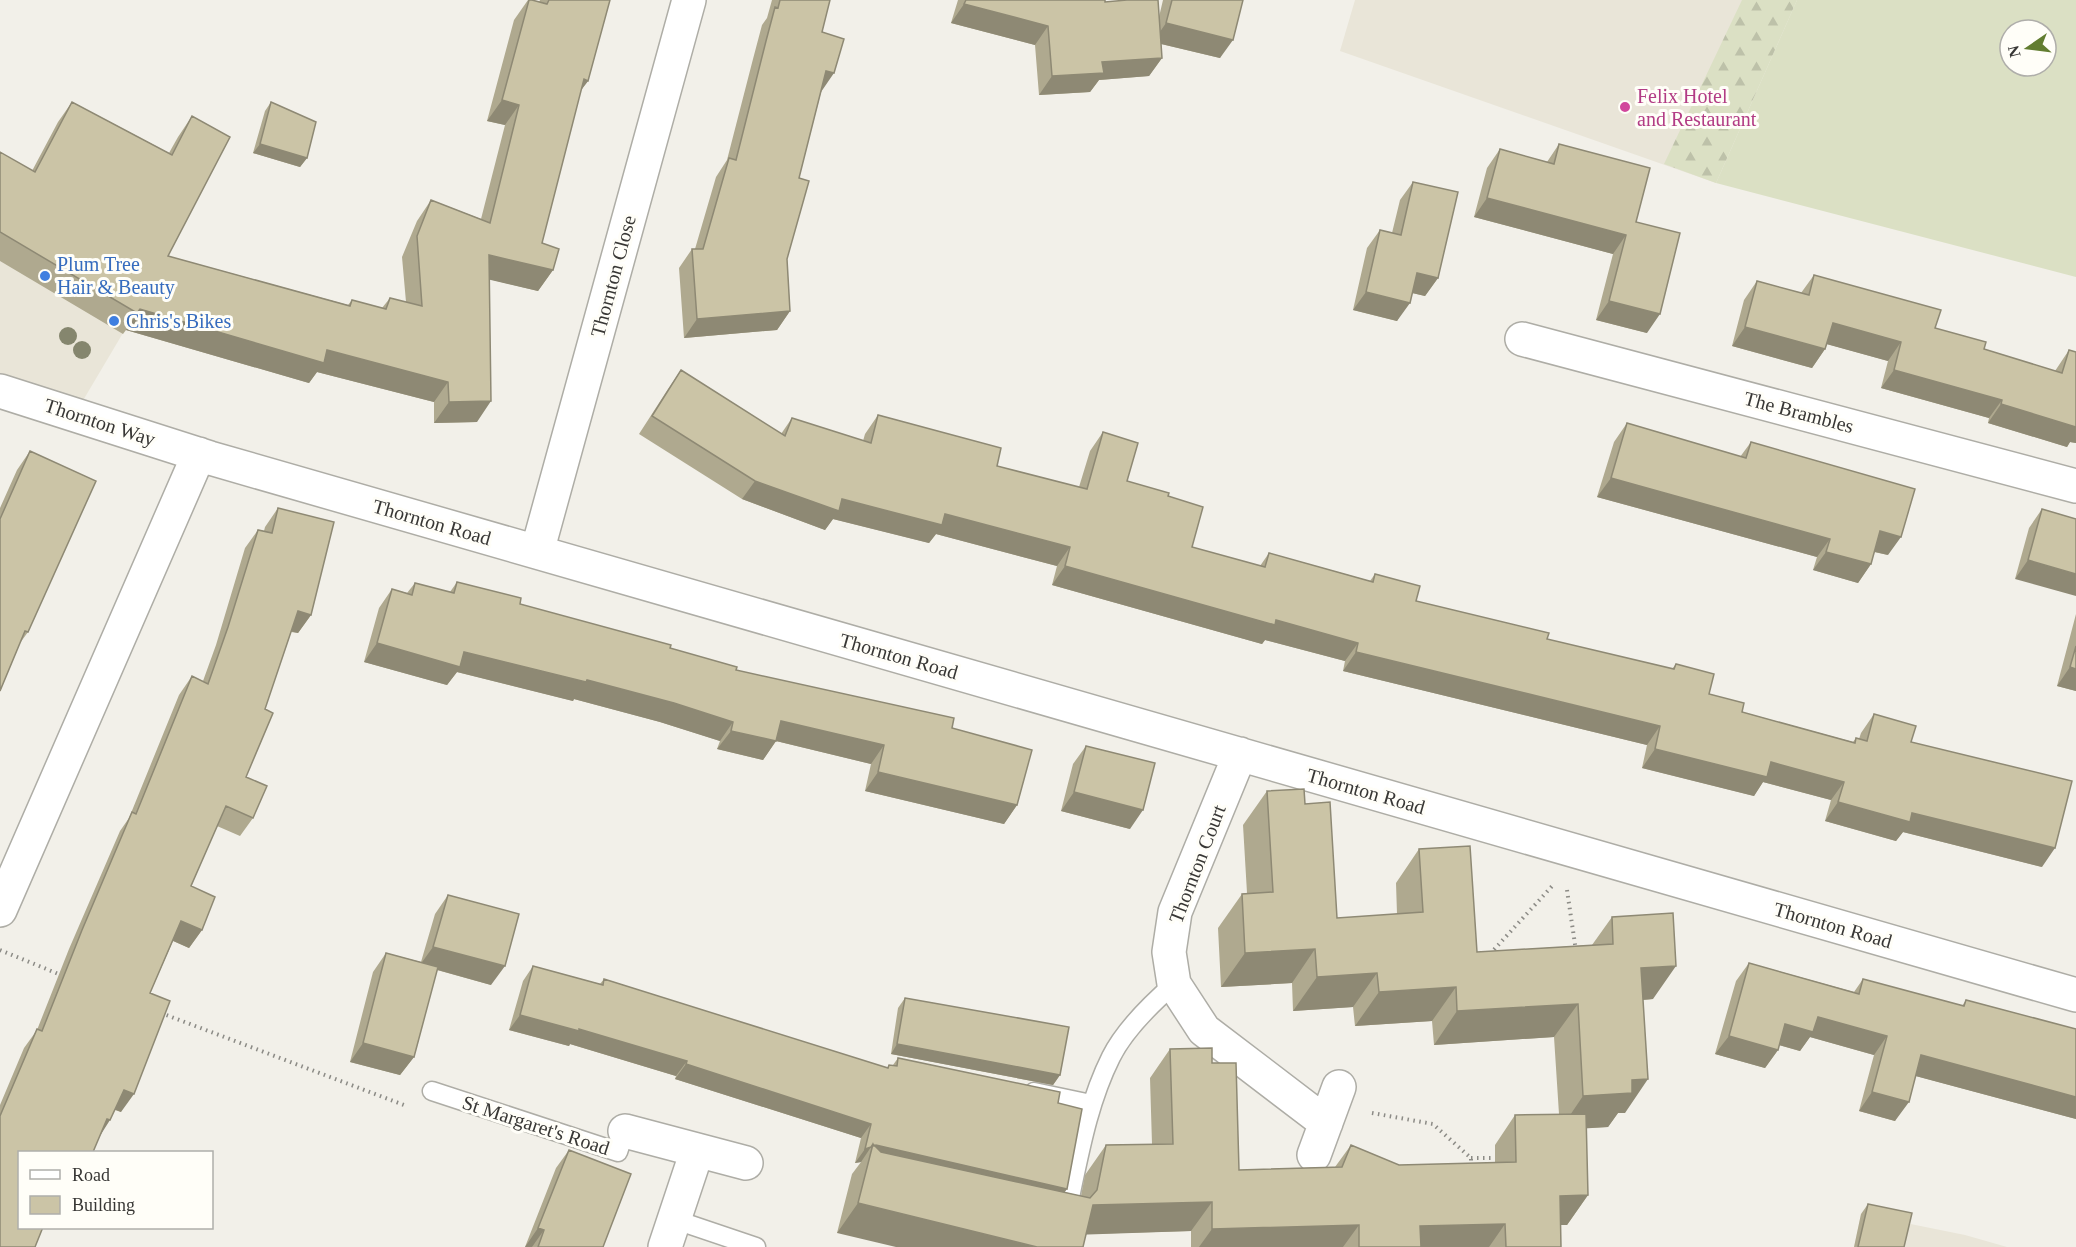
<svg xmlns="http://www.w3.org/2000/svg" width="2076" height="1247" font-family="'Times New Roman',serif">
<style>
.built{fill:#e9e5d8}
.grass{fill:#dbe0c4;fill-rule:evenodd}
.forest{fill:url(#forest-firs)}
.lines{fill:none;stroke-linecap:round;stroke-linejoin:round}
.service-casing{stroke:#aeada6;stroke-width:21}
.minor-casing{stroke:#aeada6;stroke-width:36}
.path{stroke:#8c8b86;stroke-width:4;stroke-dasharray:1.5 4.5;stroke-linecap:butt}
.service{stroke:#fff;stroke-width:18}
.minor{stroke:#fff;stroke-width:33}
.tree{fill:#85866e}
.wall{fill:#afa98f}
.shaded-wall{fill:#8e8974}
.building{fill:#cbc4a6;stroke:#8e8974;stroke-width:1.5}
.hotel-dot{fill:#d1479c;stroke:#fffef8;stroke-width:2}
.shop-dot{fill:#3f7fe0;stroke:#fffef8;stroke-width:2}
.labels{text-anchor:middle;stroke-width:6;stroke-linejoin:round;paint-order:stroke}
.hotel-label{font-size:20px;fill:#b23c85;stroke:#fffef8;text-anchor:start}
.shop-label{font-size:20px;fill:#366cbe;stroke:#fffef8;text-anchor:start}
.street-label{font-size:20px;fill:#383735;stroke:#fffef8}
</style>
<defs>
<pattern id="forest-firs" width="22" height="20" patternUnits="userSpaceOnUse" patternTransform="scale(1.5)"><rect width="22" height="20" fill="#dbe0c4"/><path d="M5 1l3.5 6h-7zM16 11l3.5 6h-7z" fill="#bdc1a9"/></pattern>
</defs>
<rect width="100%" height="100%" fill="#f2f0e9"/>
<path class="built" d="M1355 0H1797L1716 183 1340 51Z
M0 199 152 284 75 414 0 391Z
M1861 1214 1965 1235 2007 1247H1854Z"/>
<path class="grass" d="M1797 0H2076V277L1716 183ZM2010 30H2046V66H2010Z"/>
<path class="forest" d="M1742 0H1797L1716 183 1664 164Z"/>
<g class="lines">
<defs>
<path id="service" d="M432 1091 618 1152 625 1131
M1034 1092 1091 1104
M1066 1216C1078 1162 1086 1107 1111 1057 1125 1029 1151 1004 1174 984
M676 1220 756 1247"/>
<path id="minor" d="M1522 339 2076 486
M0 391 210 458 2076 995
M537 552 689 0
M1240 754 1175 912 1169 952 1174 984 1204 1030 1326 1123
M0 910 199 454
M625 1131 746 1163
M1314 1155 1339 1087
M665 1247 697 1151"/>
</defs>
<use href="#service" class="service-casing"/>
<use href="#minor" class="minor-casing"/>
<path class="path" d="M1567 890 1576 951
M0 950 61 975
M1490 954 1554 884
M161 1013 404 1105
M1372 1113 1433 1124 1471 1158V1166
M1471 1158H1495"/>
<use href="#service" class="service"/>
<use href="#minor" class="minor"/>
</g>
<g class="tree">
<circle cx="68" cy="336" r="9"/>
<circle cx="82" cy="350" r="9"/>
</g>
<path class="wall" d="M528 0 539 2 540 0H610L588 81 581 90 542 243 553 270 538 291 489 279 477 422 434 423V402L317 372 309 383 126 330 123 334 0 261V152L32 171 58 122 72 102 169 153 178 137 192 116 168 256 348 305 352 300 382 308 390 298 406 302 402 257 417 221 431 200 481 219 505 125 487 121 514 20Z
M772 0H830L822 32 821 92 799 178 787 259 790 311 777 330 684 338 679 268 692 249H695L716 177 727 160 753 59 762 25 767 18Z
M958 0H1105V2L1159 17 1163 0H1243L1220 58 1161 44 1162 58 1149 76 1099 80 1090 92 1039 95 1035 45 951 23Z
M271 102 307 158 300 167 253 153 265 111Z
M1559 144 1636 222 1647 333 1596 320 1613 254 1474 217 1487 168 1500 149 1547 162Z
M1413 182 1438 278 1425 296 1412 293 1397 321 1353 310 1367 248 1380 230 1392 233 1400 200Z
M1814 275 1984 349 2055 371 2069 350 2076 352V443L2070 442 2067 447 1988 423 1989 418 1881 388 1888 361 1827 344 1825 349 1812 368 1732 346 1744 300 1757 281 1801 293Z
M681 370 781 434 792 418 863 441 865 434 878 415 997 466 1079 487 1090 451 1103 432 1127 481 1168 496 1192 547 1260 566 1269 553 1370 581 1375 574 1416 601 1547 639 1672 669 1676 664 1709 694 1742 712 1853 742 1856 738 1859 739 1861 733 1874 714 1911 742 2042 867 1903 832 1896 841 1825 821 1831 800 1763 782 1754 796 1642 768 1647 745 1343 671 1345 661 1265 640 1262 644 1052 585 1057 566 936 534 929 543 833 519 825 530 742 499 639 434 668 389Z
M1627 423 1740 457 1751 442 1888 555 1874 552 1871 564 1858 583 1813 570 1817 557 1597 497 1614 442Z
M30 451 28 632 20 643 0 691V508L17 470Z
M278 508 311 615 298 633 291 632 265 709 246 777 253 818 240 836 217 826 191 886 202 930 189 948 173 941 150 993 121 1112 115 1110 20 1152 0 1247V1105L24 1048 37 1030 69 949 120 831 129 818 179 695 192 676 203 681 216 645 245 548 258 530 264 531 265 527Z
M2042 509 2076 519 2015 579 2029 528Z
M457 582 520 604 670 648 736 670 952 728 1017 805 1004 824 865 791 871 764 776 741 763 760 717 749 720 741 660 722 574 699 573 701 457 672 447 685 364 662 379 608 392 589 407 593 415 583 450 592Z
M2076 614V691L2057 686Z
M1086 746 1130 829 1061 811 1073 764Z
M1267 791 1305 804 1337 918 1397 914 1396 883 1419 849 1477 952 1592 945 1612 917 1653 999 1643 1000 1625 1113H1618L1608 1127 1586 1128 1588 1195 1567 1225H1561V1247H1191V1231L1086 1234 837 1233 852 1174 861 1162 855 1163 861 1138 675 1079 676 1076 570 1044 569 1046 509 1030 523 981 533 966 600 984 604 979 887 1068 889 1065H893L898 1058 1058 1103 1064 1192 1081 1196 1085 1175 1106 1145 1152 1144 1150 1078 1170 1049 1212 1063 1239 1170 1335 1167 1351 1145 1399 1165 1495 1163V1145L1515 1115 1559 1114 1554 1037 1434 1045 1432 1021 1355 1026 1353 1007 1293 1011 1292 983 1221 987 1218 928 1242 894 1247 893 1243 825Z
M448 895 491 985 437 970 414 1057 400 1075 350 1062 373 972 386 953 421 962 435 914Z
M1749 963 1854 992 1863 979 1962 1006 1966 1000 2076 1029V1119L1916 1076 1895 1121 1859 1111 1874 1055 1810 1037 1800 1051 1779 1045 1778 1050 1765 1068 1715 1054 1736 981Z
M905 998 1060 1075 1053 1085 891 1054 898 1008Z
M569 1150 603 1247H525L556 1168Z
M1868 1204 1904 1247H1854L1861 1214Z"/>
<path class="shaded-wall" d="M964 4 1048 26 1035 45 951 23Z
M1166 23 1233 40 1220 58 1153 42Z
M1162 58 1149 76 1099 80 1090 92 1039 95 1052 76 1102 62Z
M826 71 834 73 821 92 813 90Z
M584 79 588 81 573 101Z
M502 100 519 105 505 125 487 121Z
M260 144 307 158 300 167 253 153Z
M1487 198 1626 235 1613 254 1474 217Z
M489 255 553 270 538 291 474 276Z
M1417 273 1438 278 1425 296 1404 291Z
M1366 292 1410 303 1397 321 1353 310Z
M1609 301 1660 314 1647 333 1596 320Z
M140 309 327 350 448 382 434 402 317 372 309 383 126 330Z
M790 311 777 330 684 338 697 319Z
M1833 323 1901 342 1888 361 1819 342Z
M1745 327 1825 349 1812 368 1732 346Z
M1894 370 2002 400 1989 418 1881 388Z
M491 401 477 422 434 423 449 402Z
M2001 404 2076 427V443L2070 442 2067 447 1988 423Z
M1611 478 1830 539 1817 557 1597 497Z
M755 481 842 499 945 514 1070 547 1057 566 936 534 929 543 833 519 825 530 742 499Z
M1880 531 1901 537 1888 555 1867 550Z
M1826 552 1871 564 1858 583 1813 570Z
M2028 560 2076 574V596L2015 579Z
M1065 566 1276 620 1358 643 1345 661 1265 640 1262 644 1052 585Z
M298 611 311 615 298 633 285 630Z
M377 643 464 652 587 680 674 703 733 722 720 741 660 722 574 699 573 701 457 672 447 685 364 662Z
M1356 652 1660 726 1647 745 1343 671Z
M2070 667 2076 669V691L2057 686Z
M781 721 884 745 871 764 776 741 763 760 717 749 731 731Z
M1655 749 1771 762 1844 782 1831 800 1763 782 1754 796 1642 768Z
M878 772 1017 805 1004 824 865 791Z
M1074 792 1143 810 1130 829 1061 811Z
M1838 802 1912 813 2055 848 2042 867 1903 832 1896 841 1825 821Z
M181 921 202 930 189 948 169 939Z
M433 947 505 966 491 985 420 965Z
M1315 949 1292 983 1221 987 1245 953Z
M1676 966 1653 999 1618 1002 1641 968Z
M1377 973 1353 1007 1293 1011 1317 977Z
M1456 987 1432 1021 1355 1026 1379 992Z
M1578 1004 1554 1037 1434 1045 1457 1011Z
M520 1015 579 1029 687 1061 676 1076 570 1044 569 1046 509 1030Z
M1818 1017 1887 1036 1874 1055 1810 1037 1800 1051 1772 1043 1785 1024Z
M1729 1036 1778 1050 1765 1068 1715 1054Z
M363 1043 414 1057 400 1075 350 1062Z
M897 1044 1060 1075 1053 1085 891 1054Z
M1921 1055 2076 1097V1119L1908 1074Z
M686 1064 871 1124 861 1138 675 1079Z
M1648 1079 1625 1113H1618L1608 1127 1560 1130 1583 1096 1632 1080Z
M124 1090 134 1094 121 1112 111 1108Z
M1872 1092 1909 1102 1895 1121 1859 1111Z
M107 1119 110 1120 98 1139Z
M876 1145 1067 1189 1056 1204 869 1161 872 1146Z
M871 1147 861 1162 855 1163 865 1149Z
M1588 1195 1567 1225H1540L1560 1196Z
M1212 1202 1191 1231 1073 1235 1093 1205Z
M858 1203 1037 1247H896L837 1233Z
M1505 1224 1489 1247H1405L1420 1226Z
M1359 1225 1343 1247H1199L1212 1229Z
M538 1228 544 1230 532 1247H525Z"/>
<path class="building" d="M529 0H532L547 4 549 0H610L588 81 584 79 542 243 559 249 553 270 489 255 491 401 449 402 448 382 327 350 324 363 140 309 137 313 0 232V152L35 172 72 102 172 155 192 116 230 137 168 256 350 306 352 300 386 309 390 298 422 306 417 236 431 200 490 223 519 105 502 100Z
M780 0H830L822 32 844 39 834 73 826 71 799 178 809 181 787 259 790 311 697 319 692 249H703L729 158 736 160 766 41 775 7 778 8Z
M966 0H1105V2L1127 0H1158L1162 58 1102 62 1104 73 1052 76 1048 26 964 4Z
M1172 0H1243L1233 40 1166 23Z
M271 102 316 122 307 158 260 144Z
M1559 144 1650 168 1636 222 1680 233 1660 314 1609 301 1626 235 1487 198 1500 149 1554 164Z
M1413 182 1458 192 1438 278 1417 273 1410 303 1366 292 1380 230 1401 235Z
M1814 275 1941 310 1935 328 1986 342 1984 349 2062 373 2069 350 2076 352V427L2001 404 2002 400 1894 370 1901 342 1833 323 1825 349 1745 327 1757 281 1809 295Z
M681 370 785 436 792 418 871 443 878 415 1001 448 997 466 1087 489 1103 432 1138 443 1127 481 1169 493 1168 496 1203 507 1192 547 1265 567 1269 553 1373 582 1375 574 1420 586 1416 601 1549 633 1547 639 1674 669 1676 664 1714 674 1709 694 1744 703 1742 712 1855 743 1856 738 1867 741 1874 714 1916 726 1911 742 2072 781 2055 848 1912 813 1910 822 1838 802 1844 782 1771 762 1767 777 1655 749 1660 726 1356 652 1358 643 1276 620 1275 625 1065 566 1070 547 945 514 942 525 842 499 839 511 755 481 652 416Z
M1627 423 1746 458 1751 442 1915 489 1901 537 1880 531 1871 564 1826 552 1830 539 1611 478Z
M30 451 96 481 28 632 25 631 0 691V519Z
M278 508 334 522 311 615 298 611 265 709 273 713 246 777 267 786 253 818 226 806 191 886 215 897 202 930 181 921 150 993 170 1001 134 1094 124 1090 110 1120 107 1119 93 1152H20V1227H43L35 1247H0V1116L37 1029 42 1031 82 930 132 812 136 814 192 676 208 684 228 627 258 530 272 533Z
M2042 509 2076 519V574L2028 560Z
M457 582 521 598 520 604 671 645 670 648 737 667 736 670 954 718 952 728 1032 750 1017 805 878 772 884 745 781 721 776 741 731 731 733 722 674 703 587 680 586 682 464 652 460 667 377 643 392 589 412 595 415 583 454 593Z
M2076 646V669L2070 667Z
M1086 746 1155 763 1143 810 1074 792Z
M1304 789 1305 804 1330 802 1337 918 1423 912 1419 849 1470 846 1477 952 1613 944 1612 917 1673 913 1676 966 1641 968 1648 1079 1632 1080V1093L1583 1096 1578 1004 1457 1011 1456 987 1379 992 1377 973 1317 977 1315 949 1245 953 1242 894 1273 892 1267 791Z
M448 895 519 914 505 966 433 947Z
M386 953 438 967 414 1057 363 1043Z
M1749 963 1859 994 1863 979 1964 1006 1966 1000 2076 1029V1097L1921 1055 1909 1102 1872 1092 1887 1036 1818 1017 1813 1032 1785 1024 1778 1050 1729 1036Z
M533 966 603 985 604 979 888 1068 889 1065 897 1066 898 1058 1060 1092 1058 1103 1082 1109 1067 1189 876 1145 874 1146 873 1144 871 1147 865 1149 871 1124 686 1064 687 1061 579 1029V1031L520 1015Z
M905 998 1069 1027 1060 1075 897 1044Z
M1212 1048V1063H1236L1239 1170 1342 1167 1351 1145 1399 1165 1516 1162 1515 1115 1586 1114 1588 1195 1560 1196 1561 1247H1506L1505 1224 1420 1226 1421 1247H1359V1225L1212 1229V1202L1093 1205 1083 1247H1037L858 1203 873 1144 881 1152 1090 1198 1097 1190 1106 1145 1173 1144 1170 1049Z
M569 1150 631 1174 603 1247H538L544 1230 538 1228Z
M1868 1204 1912 1213 1904 1247H1858Z"/>
<circle class="hotel-dot" cx="1625" cy="107" r="6"/>
<g class="shop-dot">
<circle cx="45" cy="276" r="6"/>
<circle cx="114" cy="321" r="6"/>
</g>
<g class="labels">
<g class="hotel-label">
<text x="1637" y="103">Felix Hotel<tspan x="1637" dy="23">and Restaurant</tspan></text>
</g>
<g class="shop-label">
<text x="57" y="271">Plum Tree<tspan x="57" dy="23">Hair &amp; Beauty</tspan></text>
<text x="126" y="328">Chris's Bikes</text>
</g>
<g class="street-label">
<text transform="translate(613 276) rotate(-75)" y="7">Thornton Close</text>
<text transform="translate(1799 412) rotate(15)" y="7">The Brambles</text>
<text transform="translate(100 422) rotate(18)" y="7">Thornton Way</text>
<text transform="translate(432 522) rotate(16)" y="7">Thornton Road</text>
<text transform="translate(899 656) rotate(16)" y="7">Thornton Road</text>
<text transform="translate(1366 791) rotate(16)" y="7">Thornton Road</text>
<text transform="translate(1197 864) rotate(-69)" y="7">Thornton Court</text>
<text transform="translate(1833 925) rotate(16)" y="7">Thornton Road</text>
<text transform="translate(536 1125) rotate(18)" y="7">St Margaret's Road</text>
</g>
</g>
<rect x="18" y="1151" width="195" height="78" fill="#fffef8" stroke="#afaeaa" stroke-width="1.5"/>
<rect x="30" y="1170" width="30" height="9" fill="#ffffff" stroke="#afaeaa" stroke-width="1.5"/>
<text x="72" y="1181" font-size="18" fill="#383735">Road</text>
<rect x="30" y="1196" width="30" height="18" fill="#cbc4a6" stroke="#afaeaa" stroke-width="1.5"/>
<text x="72" y="1211" font-size="18" fill="#383735">Building</text>
<g transform="translate(2028 48) rotate(256)"><circle r="28" fill="#fffef8" stroke="#afaeaa" stroke-width="1.5"/>
<path d="M0-4.5L10 22L0 15L-10 22Z" fill="#627d30"/>
<text y="-9" font-size="16" font-weight="bold" text-anchor="middle" fill="#383735">N</text>
</g>
</svg>
